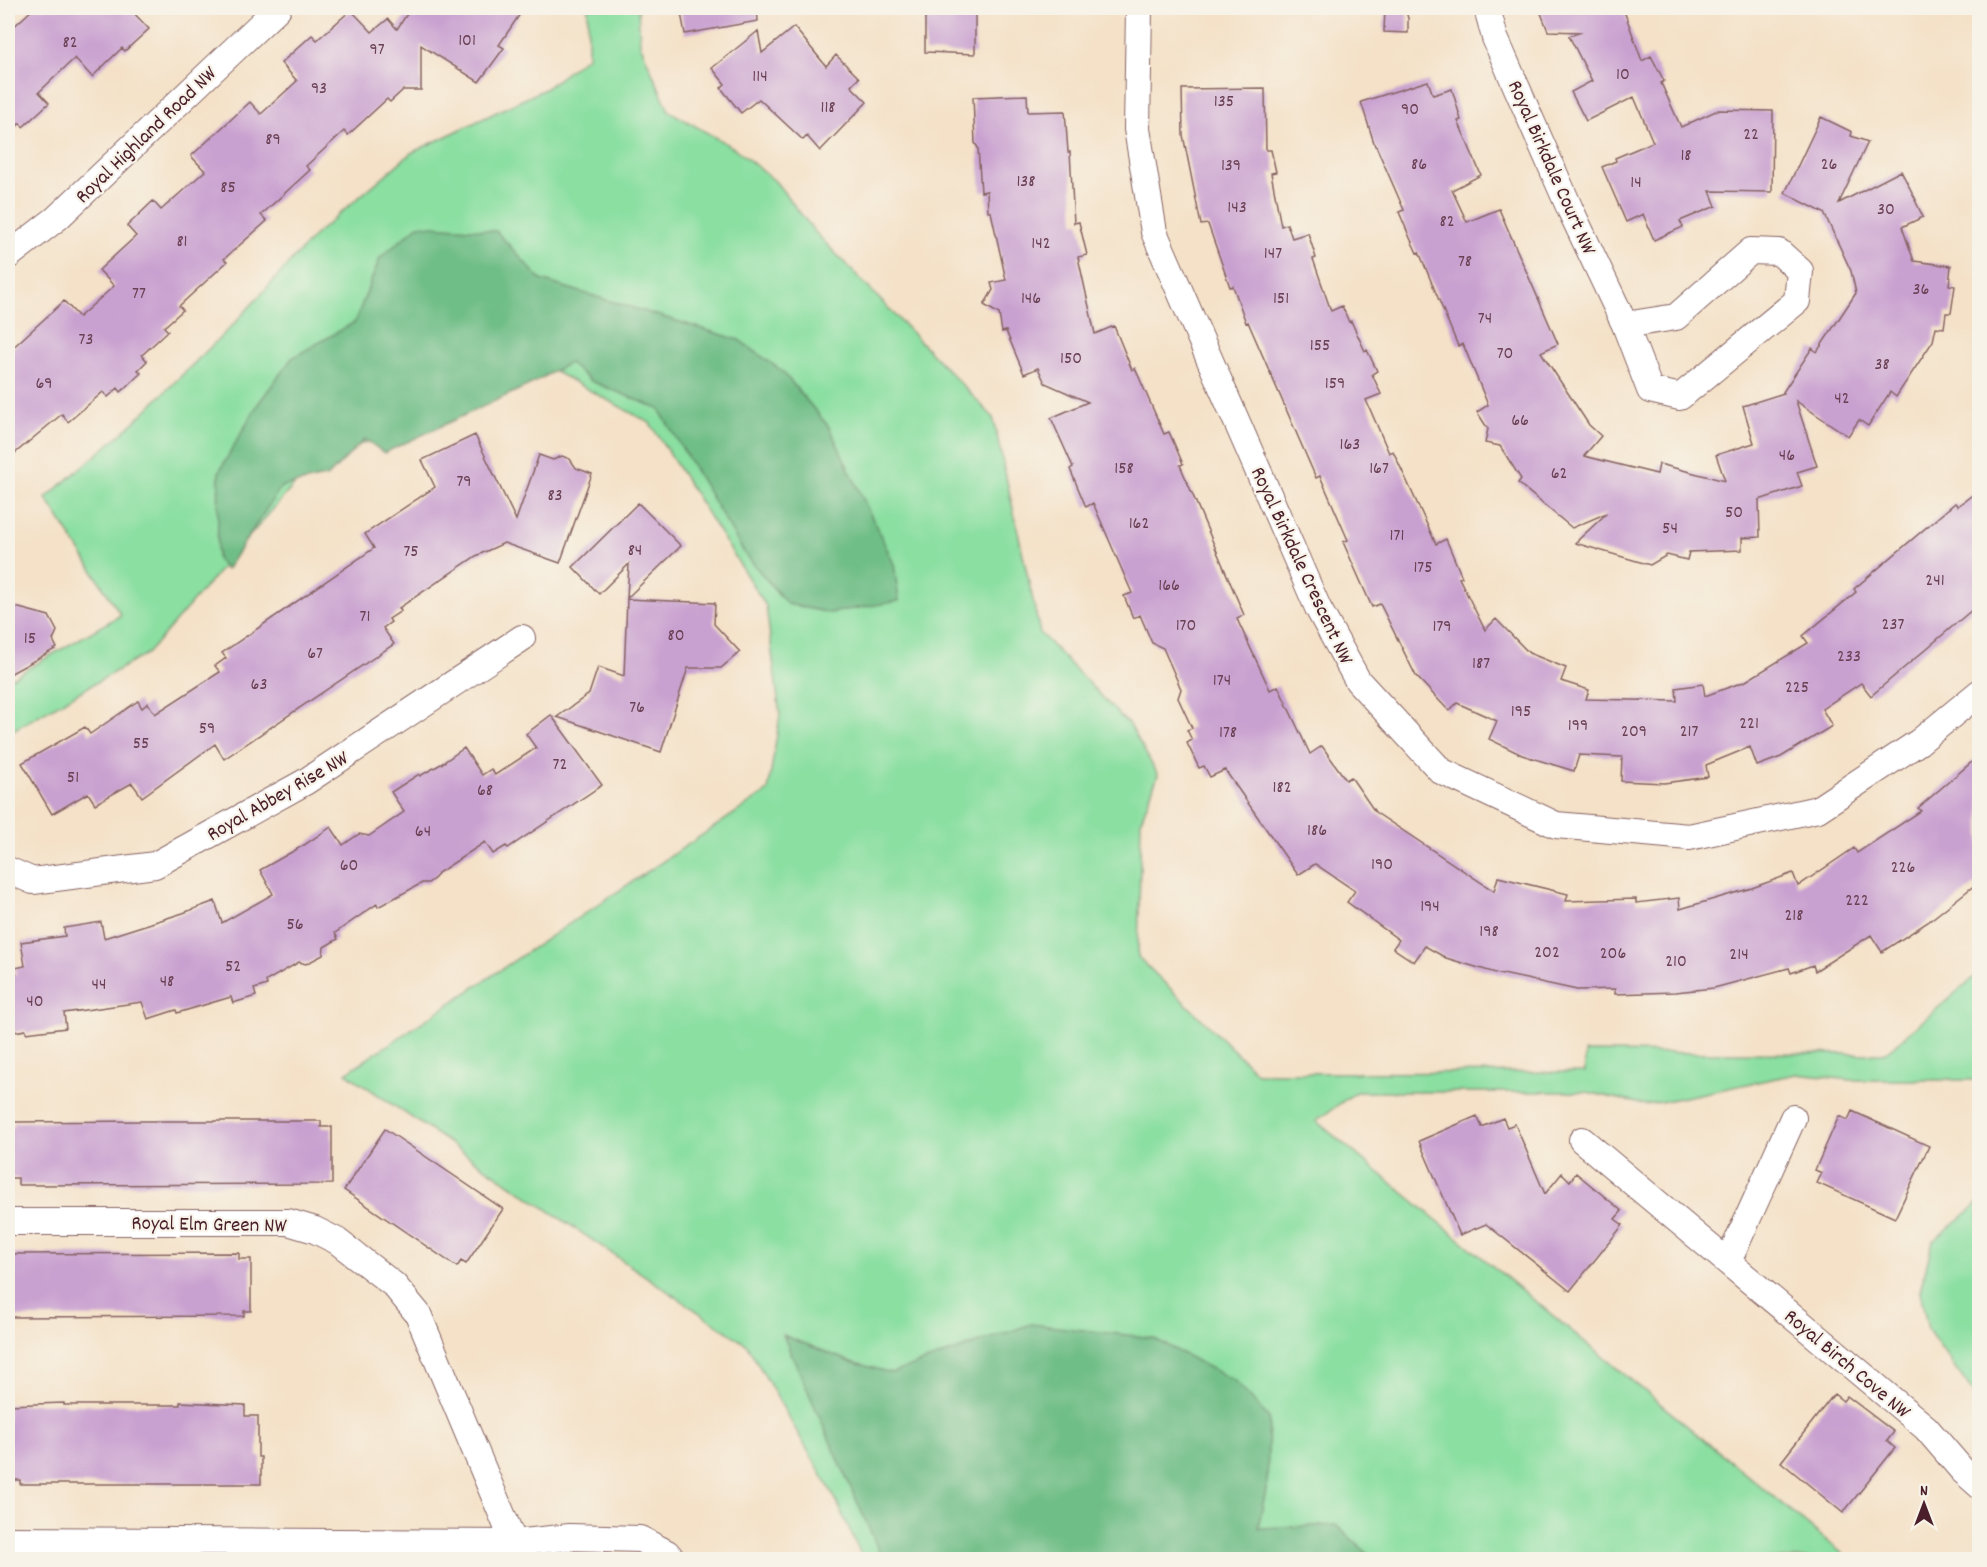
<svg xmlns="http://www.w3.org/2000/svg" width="1987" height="1567" font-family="Dekko,sans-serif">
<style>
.green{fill:#8adfa1;stroke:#6a7f66;stroke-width:1.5}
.forest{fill:#6fbe87;stroke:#5c6e59;stroke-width:1.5}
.building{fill:#c9a1d0}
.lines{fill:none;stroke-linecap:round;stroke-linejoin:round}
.street-casing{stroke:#866362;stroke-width:28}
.street{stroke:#fff;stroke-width:26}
.labels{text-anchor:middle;stroke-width:4.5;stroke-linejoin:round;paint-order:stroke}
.number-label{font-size:18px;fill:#6a4054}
.street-label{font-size:21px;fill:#4a1f2b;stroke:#f7f3e8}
</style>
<rect width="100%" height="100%" fill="#f7f3e8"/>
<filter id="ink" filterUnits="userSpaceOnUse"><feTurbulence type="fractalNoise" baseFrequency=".0167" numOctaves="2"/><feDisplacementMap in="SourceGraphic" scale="12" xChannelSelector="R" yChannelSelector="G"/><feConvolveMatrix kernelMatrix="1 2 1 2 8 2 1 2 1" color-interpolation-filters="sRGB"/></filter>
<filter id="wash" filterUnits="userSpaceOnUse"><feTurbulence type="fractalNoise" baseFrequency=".008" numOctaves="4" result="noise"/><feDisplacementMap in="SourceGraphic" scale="24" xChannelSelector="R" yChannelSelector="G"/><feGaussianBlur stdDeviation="1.35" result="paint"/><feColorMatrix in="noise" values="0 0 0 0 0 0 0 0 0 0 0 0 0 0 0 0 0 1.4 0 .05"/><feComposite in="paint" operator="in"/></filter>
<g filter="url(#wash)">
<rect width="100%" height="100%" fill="#f4e1c7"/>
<path class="green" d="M588 8H638L640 44 669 111 734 148 775 181 815 232 993 417 1040 633 1131 727 1158 775 1141 820 1138 957 1257 1073 1585 1072V1052L1884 1054 1979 973V1080H1851L1796 1074 1646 1105 1587 1092H1356L1316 1121 1849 1559H863L835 1498 747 1345 346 1073 768 791 780 715 766 606 650 423 554 371 314 462 148 653 8 733V680L121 615 46 498 129 427 233 325 316 234 411 153 545 89 588 56Z
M1979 1203V1401L1928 1330 1920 1291 1933 1241Z"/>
<path class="forest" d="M419 225 496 231 541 280 739 340 782 371 829 427 894 564 899 601 830 613 787 604 745 554 659 409 591 381 569 363 529 385 384 453 365 439 328 476 281 487 226 570 217 559 219 472 258 404 292 358 355 322 380 258Z
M1031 1324 1153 1338 1235 1381 1269 1418 1267 1485 1258 1528 1336 1525 1374 1559H885L879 1551 783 1335 851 1362 892 1373Z"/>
<g id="blocks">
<path class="building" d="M34 8H129L149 29 125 51 122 48 92 77 75 58 39 92 49 103 23 127 20 123 8 135V32Z
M411 8H524L499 45 504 48 479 82 421 45V90H403L390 102 387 99 348 135 344 131 306 166 310 170 261 215 267 221 224 259 227 262 179 306 183 310 164 327 168 331 142 355 147 361 138 370 141 373 121 392 118 388 108 397 103 392 68 422 62 414 8 459V352L64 301 79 317 114 286 99 270 136 236 127 226 153 201 161 210 205 171 191 156 250 102 261 114 297 81 281 63 312 35 317 40 351 10 372 32 388 19 397 29Z
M680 8H757L758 21 685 34Z
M925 8H975V54L925 52Z
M1385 8H1405L1408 18V33L1384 32Z
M1539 8H1623L1642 61 1651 56 1664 81 1661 83 1681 127 1718 110 1773 111 1772 192 1710 191 1716 206 1680 221 1683 227 1654 240 1643 214 1626 222 1602 167 1616 161 1615 158 1653 142 1634 97 1586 121 1571 92 1592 81 1569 36 1582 32 1548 31Z
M794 27 826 66 836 55 859 78 851 86 867 102 820 151 807 136 803 140 759 99 741 113 721 88 725 84 712 68 758 31 762 53Z
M1428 81 1433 95 1452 89 1461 120 1458 121 1481 175 1452 190 1467 222 1499 209 1558 344 1541 352 1589 425 1601 436 1584 456 1657 474 1659 464 1725 481 1716 455 1754 443 1743 406 1784 393 1783 392 1812 348 1817 352 1856 293 1851 271 1824 213 1785 193 1821 117 1852 132 1851 136 1868 142 1839 203 1901 171 1916 200H1915L1923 217 1902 227 1914 261 1951 266 1949 285 1955 286 1951 313H1946L1944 328 1936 327 1933 341 1896 397 1890 392 1868 426 1859 420 1848 436 1796 401 1817 466 1797 472 1802 486 1759 500 1760 537 1742 538V550L1689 552 1687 560 1667 555 1650 565 1575 543 1607 513 1572 528 1518 483 1521 479 1500 446 1485 443 1488 429 1477 412 1488 405 1463 344 1458 346 1419 252 1417 253 1410 238 1399 212 1404 210 1376 146H1375L1361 102Z
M1265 88 1266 150H1271L1276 172 1271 173 1281 226 1287 224 1292 238 1308 233 1316 258 1313 259 1331 311 1342 306 1349 322 1351 321 1365 351 1367 350 1377 371 1372 374 1381 394 1366 400 1389 453 1393 451 1436 544 1446 539 1462 577 1459 578 1485 630 1496 619 1529 653 1566 668 1561 681 1589 690 1586 699 1677 701 1676 688 1703 684 1705 696 1746 681 1808 643 1803 636 1856 592 1854 589 1955 503 1958 506 1980 489V603L1871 696 1861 683 1822 709 1832 726 1781 757 1757 766 1750 747 1706 765 1708 777 1664 783 1621 781 1622 757 1579 755 1574 771 1522 755 1489 739 1497 721 1457 703 1449 711 1416 676 1380 604 1372 607 1343 542 1348 540 1320 476 1316 478 1248 322 1246 323 1233 286 1230 287 1208 224 1201 225 1183 135 1182 89Z
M1027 95 1028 112 1065 111 1068 152H1070L1074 223 1079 222 1087 255 1078 257 1095 334 1114 326 1132 370 1135 368 1164 434 1169 432 1183 464 1180 465 1244 615 1237 619 1270 690 1278 686 1310 754 1322 746 1346 780 1351 777 1375 812 1494 891 1498 877 1568 894 1566 901 1636 899V903L1679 898 1680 909 1752 888 1793 873 1798 886 1854 848 1857 853 1921 811 1918 808 1980 755V881L1928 922 1882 952 1871 935 1815 971 1813 965 1791 973 1789 968 1714 988 1675 992 1615 994V989L1577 990 1503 974 1502 975 1446 958 1425 946 1414 962 1393 948 1399 940 1347 902 1355 891 1315 864 1298 875 1225 770 1210 777 1204 766 1199 768 1187 743 1192 740 1187 730 1192 728 1178 698 1181 689 1163 648 1152 643 1140 615 1133 618 1124 596 1132 593 1093 503 1086 507 1070 469 1073 467 1051 418 1088 402 1045 383 1038 368 1024 374 1006 331 1002 332 999 314 984 305 993 290 991 283 1006 280 991 212H988L987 191 981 192 978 148 975 143 973 97Z
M475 435 516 520 539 455 553 460 562 456 570 459 576 468 592 474 560 563 504 543 476 556 399 608 401 611 389 619 391 622 383 628 394 644 224 759 215 744 142 797 132 783 95 804 88 793 52 814 22 763 85 727 90 734 138 701 142 708 148 703 155 714 220 672 215 666 226 658 222 653 374 548 365 534 435 487 422 460Z
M638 503 681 546 627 598 629 564 599 594 573 567Z
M627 599 715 603 714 624 740 652 721 668H688L661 752 557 717 589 694 598 667 624 676Z
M8 605 49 616 57 631 53 640 57 648 8 675Z
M551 715 602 785 508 848 506 846 493 854 485 842 438 873 435 878 428 883H422L378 907 377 904 335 933 338 939 324 947 323 955 306 964 299 962 266 981 267 985 254 989 256 996 233 1003 231 997 177 1013 176 1010 148 1019 142 1002 64 1013 66 1028 26 1033V1030L8 1033V975L16 974 15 968 25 966 21 942 65 936 64 928 101 922 104 938 183 913 215 901 222 923 273 894 260 870 304 845 331 827 343 845 359 834 369 836 404 812 391 792 419 774 420 776 441 764 464 748 482 775 491 769 495 775 536 748 526 734Z
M1852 1111 1929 1146 1895 1218 1817 1183 1822 1173 1815 1170 1839 1116 1848 1120Z
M1477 1116 1482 1127 1503 1118 1507 1127 1515 1124 1545 1194 1562 1173 1570 1181 1576 1173 1622 1211 1615 1219 1623 1225 1570 1291 1486 1224 1460 1235 1419 1141Z
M147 1121H321V1127H332V1184L18 1185V1178H8V1127H14V1122Z
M385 1129 503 1209 466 1264 461 1261 457 1267 344 1190Z
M239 1253V1259H251V1311H244V1316L8 1317V1254Z
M1834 1394 1843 1401 1847 1396 1894 1432 1887 1441 1895 1448 1843 1513 1781 1462Z
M180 1402 245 1405V1416H258V1457H261V1484H20V1480H8V1405L64 1403V1405H180Z"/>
</g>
</g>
<g filter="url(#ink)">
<use href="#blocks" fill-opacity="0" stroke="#866362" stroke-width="1.5"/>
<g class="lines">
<defs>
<path id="street" d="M1139 8 1137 129 1154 232 1318 608 1358 681 1441 771 1556 825 1689 837 1818 809 1919 742 1980 692
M1487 8 1495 38 1570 209 1625 325 1650 390 1680 397 1797 301 1800 271 1779 252 1751 251 1676 317 1625 325
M8 256 57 218 278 8
M8 870 33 881 155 865 305 782 522 638
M1582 1140 1926 1428 1963 1471 1980 1486
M8 1222H288L315 1230 337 1241 394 1285 418 1314 514 1543
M1728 1262 1793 1118
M8 1540 514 1543 570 1537 640 1539 667 1553 673 1560"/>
</defs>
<use href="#street" class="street-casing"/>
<use href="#street" class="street"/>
</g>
</g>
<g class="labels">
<g class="number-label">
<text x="467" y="45">101</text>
<text x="70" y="47">82</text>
<text x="377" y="54">97</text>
<text x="1623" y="79">10</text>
<text x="760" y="81">114</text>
<text x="319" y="93">93</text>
<text x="1224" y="106">135</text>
<text x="828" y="112">118</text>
<text x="1410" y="114">90</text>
<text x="1751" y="139">22</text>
<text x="273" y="144">89</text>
<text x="1686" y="160">18</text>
<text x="1419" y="169">86</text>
<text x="1829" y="169">26</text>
<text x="1231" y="170">139</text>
<text x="1026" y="186">138</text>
<text x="1636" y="187">14</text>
<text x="228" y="192">85</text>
<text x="1237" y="212">143</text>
<text x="1886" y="214">30</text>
<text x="1447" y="226">82</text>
<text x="182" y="246">81</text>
<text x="1041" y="248">142</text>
<text x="1273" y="258">147</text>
<text x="1465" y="266">78</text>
<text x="1921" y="294">36</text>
<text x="139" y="298">77</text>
<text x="1031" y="303">146</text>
<text x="1281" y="303">151</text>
<text x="1485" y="323">74</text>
<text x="86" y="344">73</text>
<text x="1320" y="350">155</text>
<text x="1505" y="358">70</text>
<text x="1071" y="363">150</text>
<text x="1882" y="369">38</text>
<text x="44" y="388">69</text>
<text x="1335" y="388">159</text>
<text x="1842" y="403">42</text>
<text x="1520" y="425">66</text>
<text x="1350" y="449">163</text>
<text x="1787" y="460">46</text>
<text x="1124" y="473">158</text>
<text x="1379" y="473">167</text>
<text x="1559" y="478">62</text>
<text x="464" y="486">79</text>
<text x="555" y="500">83</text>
<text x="1734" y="517">50</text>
<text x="1139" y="528">162</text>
<text x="1670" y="533">54</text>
<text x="1397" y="540">171</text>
<text x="635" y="555">84</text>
<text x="411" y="556">75</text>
<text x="1423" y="572">175</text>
<text x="1935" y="585">241</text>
<text x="1169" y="590">166</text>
<text x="365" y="621">71</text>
<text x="1893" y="629">237</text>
<text x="1186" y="630">170</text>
<text x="1442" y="631">179</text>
<text x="676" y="640">80</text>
<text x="30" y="643">15</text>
<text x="315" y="658">67</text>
<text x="1849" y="661">233</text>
<text x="1481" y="668">187</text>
<text x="1222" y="685">174</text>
<text x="259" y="689">63</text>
<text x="1797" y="692">225</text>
<text x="637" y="712">76</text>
<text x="1521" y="716">195</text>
<text x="1749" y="728">221</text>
<text x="1578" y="730">199</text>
<text x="207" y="733">59</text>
<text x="1634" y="736">209</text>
<text x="1689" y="736">217</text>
<text x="1228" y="737">178</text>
<text x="141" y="748">55</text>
<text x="560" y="769">72</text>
<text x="73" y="782">51</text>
<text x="1282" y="792">182</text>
<text x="485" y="795">68</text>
<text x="1317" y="835">186</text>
<text x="423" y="836">64</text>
<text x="1382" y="869">190</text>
<text x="349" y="870">60</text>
<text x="1903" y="872">226</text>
<text x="1857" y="905">222</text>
<text x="1430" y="911">194</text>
<text x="1794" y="920">218</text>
<text x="295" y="929">56</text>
<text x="1489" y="936">198</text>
<text x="1547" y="957">202</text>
<text x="1613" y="958">206</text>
<text x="1739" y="959">214</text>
<text x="1676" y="966">210</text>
<text x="233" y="971">52</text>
<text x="167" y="986">48</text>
<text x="99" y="989">44</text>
<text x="35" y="1006">40</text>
</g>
<g class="street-label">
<text transform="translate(145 134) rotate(-44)" y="7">Royal Highland Road NW</text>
<text transform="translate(1553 167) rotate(66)" y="7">Royal Birkdale Court NW</text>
<text transform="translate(1303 565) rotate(65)" y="7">Royal Birkdale Crescent NW</text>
<text transform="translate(277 795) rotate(-30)" y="7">Royal Abbey Rise NW</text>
<text transform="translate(209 1223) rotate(1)" y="7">Royal Elm Green NW</text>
<text transform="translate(1848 1363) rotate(40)" y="7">Royal Birch Cove NW</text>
</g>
</g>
<rect width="1987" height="1567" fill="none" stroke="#f7f3e8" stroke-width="30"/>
<g transform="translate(1924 1504)" stroke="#f7f3e8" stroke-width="4.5" paint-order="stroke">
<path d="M0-4.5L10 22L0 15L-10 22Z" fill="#4a1f2b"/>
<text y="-9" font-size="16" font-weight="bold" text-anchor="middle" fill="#4a1f2b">N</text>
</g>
</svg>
